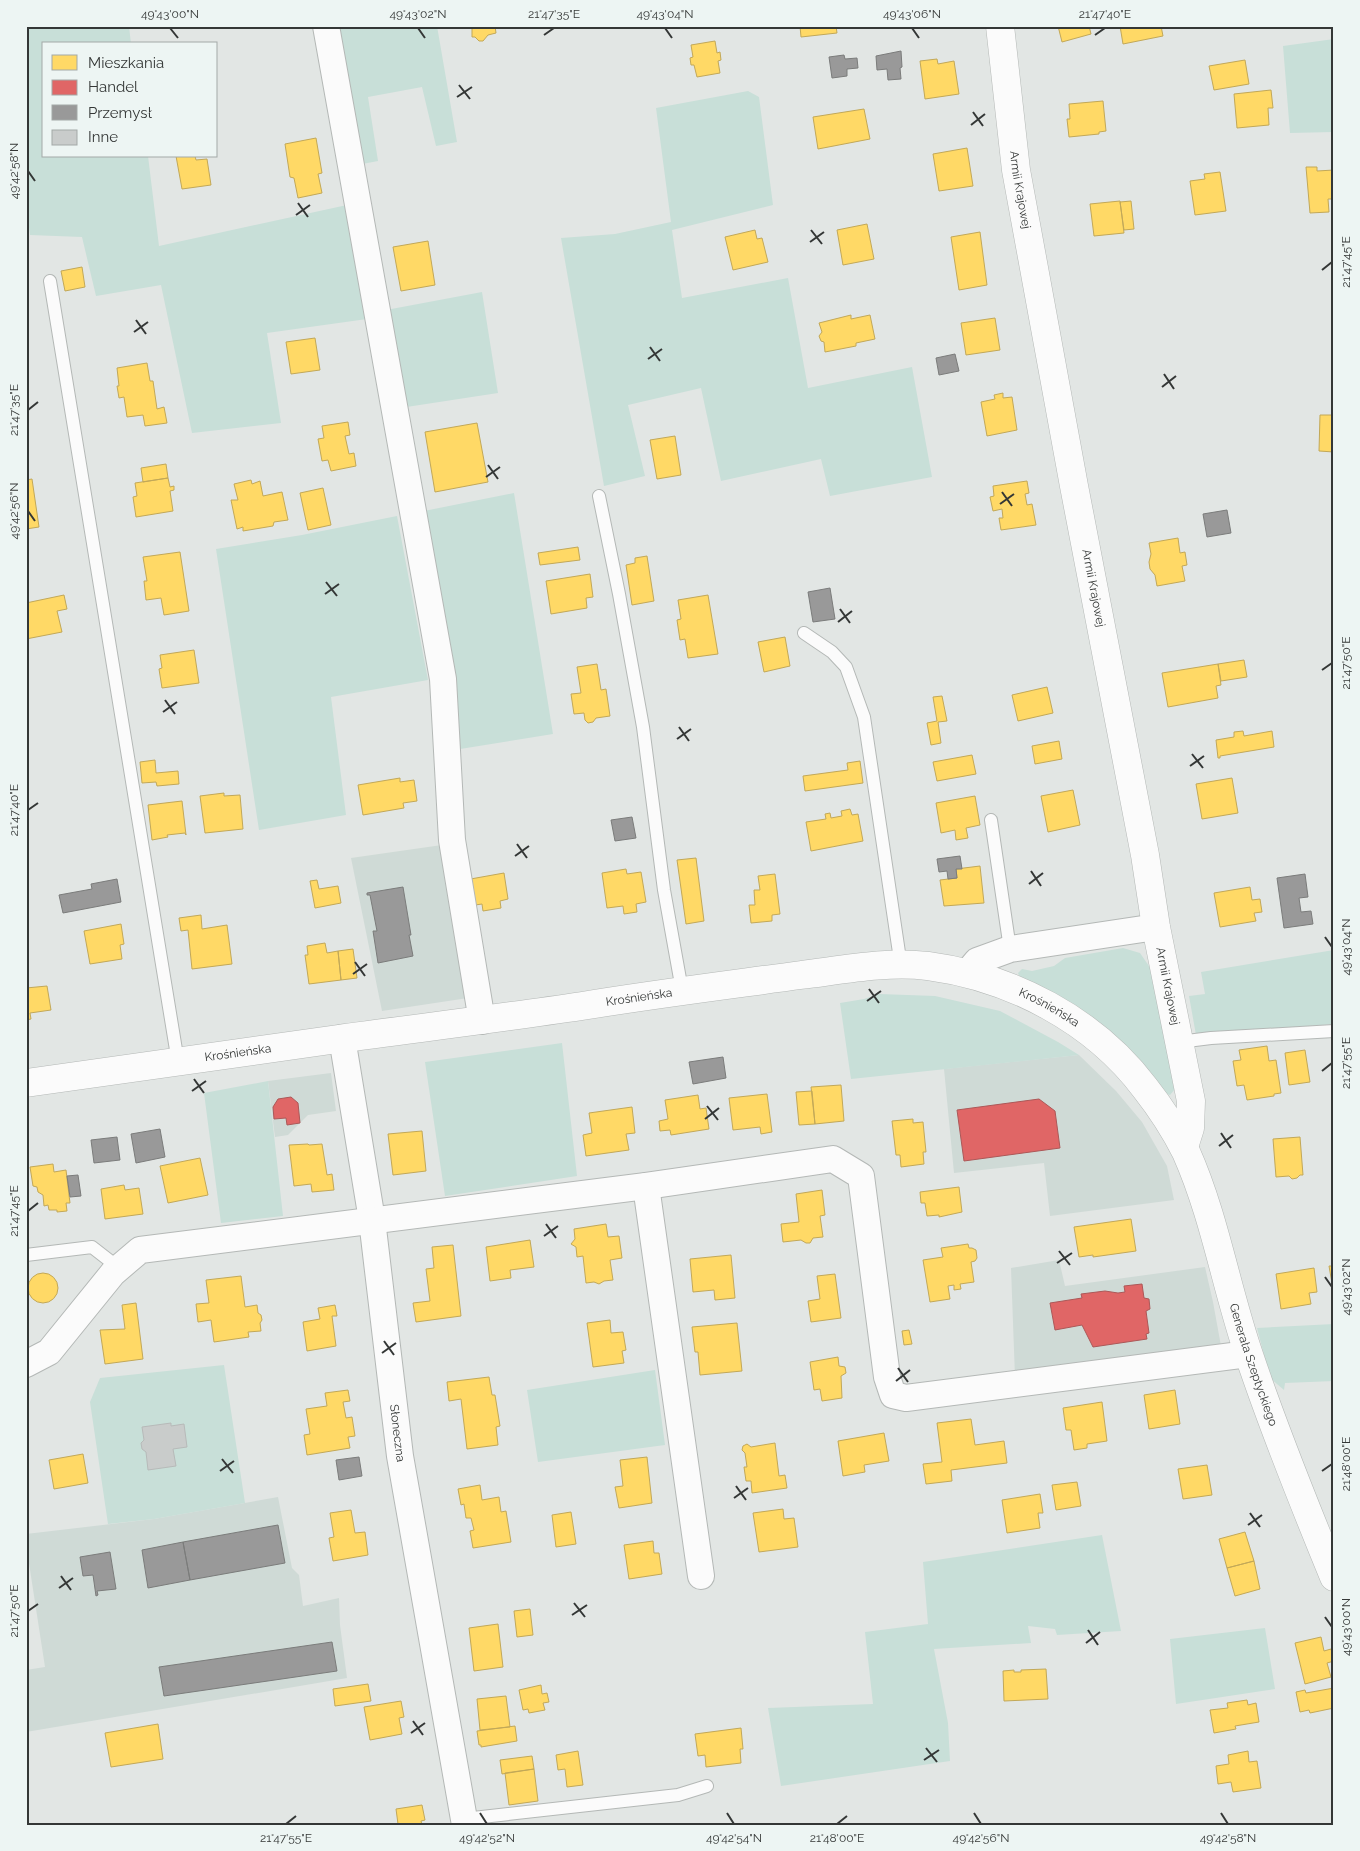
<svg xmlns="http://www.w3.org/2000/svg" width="1360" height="1851" font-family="Raleway,sans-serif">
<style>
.built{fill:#cfdad6}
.green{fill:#c8dfd8}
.homes{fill:#ffd966;stroke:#c2a858}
.shops{fill:#e06666;stroke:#ac5858}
.industry{fill:#999;stroke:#7b7c7b}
.building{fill:#c9cccb;stroke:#b7bab9}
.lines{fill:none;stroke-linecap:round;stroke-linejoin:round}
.lane-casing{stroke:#b4b8b6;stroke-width:14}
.street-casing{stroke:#b4b8b6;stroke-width:28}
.secondary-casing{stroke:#b4b8b6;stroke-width:29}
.lane{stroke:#fbfbfb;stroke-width:12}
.street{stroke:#fbfbfb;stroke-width:26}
.secondary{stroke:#fbfbfb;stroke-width:28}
.ticks{fill:none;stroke:#343736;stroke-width:2}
.labels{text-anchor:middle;stroke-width:5;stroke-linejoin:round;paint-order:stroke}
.street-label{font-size:12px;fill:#343736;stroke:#edf5f3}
.neatline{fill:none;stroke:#343736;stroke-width:2}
.ticks-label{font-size:12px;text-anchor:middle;fill:#343736}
</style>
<rect width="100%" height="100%" fill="#e2e6e4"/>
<path class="built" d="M442 845 468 998 382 1011 351 858Z
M1079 1055 1116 1091 1142 1122 1167 1166 1174 1200 1050 1216 1044 1163 954 1173 944 1069Z
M331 1073 336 1111 308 1115 288 1135 275 1137 268 1081Z
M1059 1260 1065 1286 1205 1267 1213 1302 1221 1346 1015 1377 1011 1268Z
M278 1497 292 1568 299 1575 303 1606 339 1598 340 1625 347 1678 26 1732V1670L45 1667 26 1544V1534L154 1519Z"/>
<path class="green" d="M26 26H129L131 44H44V156H148L159 246 347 205 367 319 267 333 281 423 192 433 161 285 96 296 82 237 30 235 26 205Z
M334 26H437L457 142 436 146 422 87 368 97 378 161 357 165Z
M1334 39V132L1290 133 1283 46Z
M748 91 759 97 773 205 672 230 682 298 788 278 808 388 912 367 932 477 830 496 821 459 721 481 701 388 628 405 645 476 604 486 561 238 615 234 671 222 656 108Z
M482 292 498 393 400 408 386 310Z
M514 493 553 734 454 750 419 512Z
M397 516 428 680 331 697 346 815 259 830 216 549 302 535Z
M1123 948 1140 953 1151 969 1176 1088 1170 1095 1164 1093 1021 980 1018 973 1022 969 1032 971 1054 966 1065 958Z
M1334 950V1024L1196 1035 1189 996 1205 994 1201 972Z
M879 994 935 996 1000 1011 1058 1042 1079 1055 851 1079 840 1003 864 999Z
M562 1043 577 1176 445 1196 425 1062Z
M268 1081 283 1216 221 1223 204 1093Z
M1334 1324V1381L1285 1383 1284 1390 1270 1378 1257 1328Z
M224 1365 245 1503 154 1519 108 1524 90 1402 100 1378Z
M655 1370 665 1445 538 1462 527 1390Z
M1102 1535 1121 1631 1057 1635 1055 1629 1028 1626 1031 1643 934 1649 948 1723 950 1761 781 1786 768 1708 873 1704 865 1632 928 1624 923 1562Z
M1265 1628 1275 1689 1176 1704 1170 1639Z"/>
<path class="homes" d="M472 26H495L496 33 488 35 483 41H479L475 37H472Z
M800 26H836L837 33 801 37Z
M1058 26H1089L1091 34 1062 42Z
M1120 26H1161L1163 36 1123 44Z
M715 41 717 53 720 52 721 60 718 61 720 73 697 77 694 65H691L690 58 693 57 691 45Z
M937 59 938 64 954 61 959 94 925 99 920 61Z
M1245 60 1249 84 1214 90 1209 66Z
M1271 90 1273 108H1268L1269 125 1237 128 1234 94Z
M1103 101 1106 131 1099 132V134L1069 137 1067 119H1070L1069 104Z
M864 109 870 139 818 149 813 117Z
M316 138 322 173 318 174 322 193 298 198 294 178 290 177 285 144Z
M967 148 973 186 939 191 933 154Z
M176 156H195L196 160 207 159 211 185 182 189Z
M1306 167H1317V171L1334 170V199H1328L1329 212 1310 213Z
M1220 172 1226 211 1195 215 1190 181 1205 179 1204 174Z
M1120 201 1124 233 1094 236 1090 204Z
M1131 201 1134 229 1124 230 1120 202Z
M867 224 874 259 843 265 837 230Z
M755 230 757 239 762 238 768 262 733 270 725 237Z
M980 232 987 285 959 290 951 237Z
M428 241 435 285 401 291 393 247Z
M82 267 85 287 65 291 61 271Z
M851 315V319L870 315 875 339 856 343V346L825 352 824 342 821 341 819 336 822 332 819 323Z
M995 318 1000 350 966 355 961 323Z
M315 338 320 370 291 374 286 342Z
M147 363 150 381H153L157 409 164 407 167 423 145 426 143 415 127 417 124 397 119 398 117 386H119L117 368Z
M1003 393V398L1012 397 1017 430 987 436 981 402 995 399 994 395Z
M1320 415H1334V452L1319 451Z
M348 422 350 435 345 436 349 454 354 453 356 466 331 471 328 460 322 461 318 439 324 438 322 426Z
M477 423 488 482 435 492 425 432Z
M675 436 681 475 657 479 650 440Z
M166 464 168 478 143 482 141 468Z
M168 478 170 487 174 486V490L170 491 173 511 136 517 133 497 137 496 135 483Z
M32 479 39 527 26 529V480Z
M251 480 252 484 260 481 263 496 282 492 288 520 274 522 273 526 243 531V527L237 529 231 500H238L234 484Z
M1027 481 1029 493 1025 494 1027 505 1032 504 1036 525 1001 530 999 518H1003L1002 509 993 511 990 497 994 496 993 486Z
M323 488 331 525 308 530 300 493Z
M1178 538 1180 553 1185 552 1187 565 1182 566 1185 581 1157 586 1155 575 1150 569 1149 562 1151 554 1149 543Z
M578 547 580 560 540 565 538 553Z
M180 552 189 611 164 615 161 598 146 600 144 581H147L143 557Z
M647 556 654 601 632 605 626 565 635 563V558Z
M590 574 593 597 586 598 587 608 551 614 546 581Z
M64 595 67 609 57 611 62 632 26 639V603Z
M708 595 718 654 688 658 685 639 680 640 677 620 681 619 678 600Z
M785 637 790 666 764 672 758 642Z
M194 650 199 683 162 688 159 669 162 668 160 655Z
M1244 660 1247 677 1221 681 1218 664Z
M597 664 601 690 606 689 610 716 596 718 593 722 588 723 585 720 584 713 574 714 571 694 581 693 577 667Z
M1218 664 1221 685 1216 686 1218 698 1168 707 1162 673Z
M1047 687 1053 713 1018 721 1012 695Z
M942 696 947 721 938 722 941 743 931 745 927 723 937 721 933 697Z
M1243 731 1244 736 1272 731 1274 747 1220 756V758H1218L1216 740 1234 737V732Z
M1059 741 1062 759 1035 764 1032 746Z
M972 755 976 774 937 781 933 762Z
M155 760 156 773 178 771 179 784 157 786 156 782 142 783 140 762Z
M860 761 863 783 805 791 803 776 848 770 847 763Z
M400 778V782L414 780 417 801 403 803 404 808 363 815 358 785Z
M1232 778 1238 813 1202 819 1196 784Z
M1073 790 1080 825 1048 832 1041 796Z
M224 793V796L240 795 243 829 205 833 200 796Z
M975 796 980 825 966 828 968 838 956 840 955 830 941 833 936 803Z
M182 801 186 835 185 833 167 835 168 837 152 840 148 805Z
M850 809 852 815 858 814 863 841 811 851 806 822 826 819 825 814 830 813 831 818 842 816 841 811Z
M696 858 704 921 686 924 677 860Z
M980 866 984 903 944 906 940 880 957 878 956 869Z
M626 869 627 874 641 872 646 902 636 904 637 912 624 914 623 906 607 908 602 873Z
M504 873 508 899 500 901 501 908 483 911 482 904 469 906 465 880Z
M775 874 780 914 772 915V921L751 923 749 905H755L754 890H760L758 876Z
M317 880 319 889 338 886 341 903 315 908 310 881Z
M1250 887 1252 900 1260 899 1262 912 1254 913 1256 921 1220 927 1214 893Z
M201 915 202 929 227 925 232 964 192 969 188 930 181 931 179 918Z
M121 924 124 944 120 945 122 959 90 964 84 931Z
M325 943 327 953 338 951 341 980 309 984 305 955H308L307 946Z
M353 949 357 978 341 980 338 951Z
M47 986 51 1010 30 1013 31 1019 26 1020V988Z
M1267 1046 1269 1061 1276 1060 1281 1093 1274 1094V1096L1247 1100 1244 1085 1237 1086 1233 1061 1241 1060 1239 1050Z
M1305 1050 1310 1082 1289 1085 1285 1053Z
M841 1085 844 1121 815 1124 811 1087Z
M812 1091 815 1124 799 1125 796 1092Z
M767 1094 772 1132 761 1134 760 1127 733 1130 729 1098Z
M698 1095 700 1109 706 1108 709 1129 671 1135 670 1130 660 1131 659 1121 668 1119 665 1100Z
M632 1107 635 1133 626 1134 629 1150 586 1156 583 1135 592 1133 589 1113Z
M913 1119V1123L923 1122 926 1152H923L924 1164 901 1167 900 1155H896L892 1121Z
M422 1131 426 1171 393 1175 388 1134Z
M1300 1137 1303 1175H1300L1297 1178 1292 1179 1289 1176 1276 1177 1273 1139Z
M308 1144 309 1145 322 1144 327 1175 332 1174 334 1190 312 1192 311 1184 294 1186 289 1145Z
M200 1158 208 1195 168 1203 160 1166Z
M53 1164 54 1172 66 1170 70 1203H66L67 1211 57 1212V1210H49L48 1205 44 1206 43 1195 38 1192 37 1187 33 1186 30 1167Z
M124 1185 125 1190 139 1188 143 1214 105 1219 101 1189Z
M959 1187 962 1212 939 1217V1215L927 1216 925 1203H921L920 1192Z
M822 1190 825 1215 820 1216 823 1237 813 1238 810 1243H806L801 1240 783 1242 781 1224 799 1222 796 1194Z
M1131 1219 1136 1251 1093 1257V1255L1079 1257 1074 1227Z
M606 1224 608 1237 619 1236 622 1258 610 1260 613 1280 604 1281 599 1284 594 1282 586 1283 583 1256 577 1257 576 1247 571 1244 575 1239 574 1229Z
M530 1240 534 1267 510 1270 511 1278 490 1281 486 1247Z
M968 1244 969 1248H972L976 1250 977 1258 975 1261 971 1262 974 1282 960 1284 961 1289 954 1290V1285L948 1286 950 1299 930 1302 923 1260 943 1257 941 1248Z
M453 1245 461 1316 416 1322 413 1303 430 1301 426 1269 434 1268 432 1247Z
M731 1255 735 1298 715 1300 714 1290 693 1292 690 1259Z
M1329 1266H1334V1295Z
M1314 1268 1317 1292 1309 1293 1311 1304 1281 1309 1276 1274Z
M28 1288a15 15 0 1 1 30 0a15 15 0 1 1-30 0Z
M835 1274 841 1318 811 1322 808 1301 820 1299 817 1276Z
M241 1276 245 1307 257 1305 258 1313 261 1315 262 1320 260 1323 261 1331 248 1332 249 1337 214 1342 211 1320 198 1322 196 1304 209 1303 206 1280Z
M136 1303 143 1359 105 1364 100 1330 125 1329 122 1305Z
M335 1305 337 1316H332L336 1346 307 1351 303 1322 320 1319 318 1308Z
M610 1320 611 1333 623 1332 626 1350 622 1351 624 1363 593 1367 587 1323Z
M737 1323 742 1371 700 1375 698 1352H695L692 1327Z
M909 1330 912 1344 904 1345 902 1331Z
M838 1357 839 1366 845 1367 846 1373 841 1376 842 1398 822 1401 820 1389 814 1390 810 1362Z
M489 1377 492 1395H495L500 1426 496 1427 498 1445 467 1449 461 1399 449 1401 447 1382Z
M348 1390 350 1401 343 1402 346 1418 352 1417 355 1436 348 1437 350 1448 307 1455 304 1435 310 1434 306 1409 327 1406 325 1393Z
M1175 1390 1180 1424 1149 1429 1144 1395Z
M1102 1402 1107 1441 1087 1444V1448L1074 1450 1071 1430H1066L1063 1408Z
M971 1419 975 1445 1004 1441 1007 1463 951 1470 952 1481 926 1484 923 1464 942 1462 937 1423Z
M884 1433 889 1461 864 1465 865 1472 843 1476 838 1441Z
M775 1443 779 1476 785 1475 787 1488 752 1493 751 1481H746L744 1467H747L745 1453 742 1450 743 1446 747 1444 751 1447Z
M83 1454 88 1483 54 1489 49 1460Z
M647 1457 652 1503 619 1508 615 1487 623 1486 620 1460Z
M1207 1465 1212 1495 1183 1499 1178 1469Z
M1077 1482 1081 1506 1056 1510 1052 1485Z
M480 1485 482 1500 499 1497 501 1512 506 1511 511 1542 473 1548 470 1531 474 1530 471 1518H466L464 1504 461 1505 458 1489Z
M1040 1494 1043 1513H1038L1040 1528 1007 1533 1002 1500Z
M783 1509 784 1519 794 1518 798 1547 759 1552 753 1513Z
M351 1510 355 1533 365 1532 368 1555 333 1561 329 1538 334 1537 330 1513Z
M571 1512 576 1544 556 1547 552 1515Z
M1245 1532 1254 1561 1227 1568 1219 1539Z
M653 1541 654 1553H659L662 1574 629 1579 624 1545Z
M1254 1561 1260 1589 1235 1596 1227 1568Z
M530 1609 533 1635 517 1637 514 1611Z
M498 1624 503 1667 474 1671 469 1628Z
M1321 1637 1324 1651 1331 1649 1334 1661 1327 1663 1331 1677 1305 1684 1295 1643Z
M1046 1669 1048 1699 1004 1701 1003 1671 1014 1670V1672H1021V1670Z
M368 1684 371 1701 335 1706 333 1689Z
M541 1685 542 1694 547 1693 549 1702 543 1703 545 1710 529 1713 528 1709 523 1710 519 1690Z
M1334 1688V1708L1310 1713 1309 1710 1300 1712 1296 1692 1305 1690 1306 1693Z
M506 1696 510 1727 480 1730 477 1699Z
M1247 1700 1248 1705 1256 1703 1259 1722 1235 1726 1236 1729 1214 1733 1210 1710 1228 1708 1227 1703Z
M401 1701 404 1717 399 1718 402 1734 370 1740 364 1707Z
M158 1724 163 1759 111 1767 105 1733Z
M515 1726 517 1741 481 1747V1745H479L477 1731Z
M741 1728 743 1749H740L741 1763 706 1767 705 1755 698 1756 695 1734Z
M578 1751 583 1785 567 1787 565 1769 558 1770 556 1755Z
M1248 1751 1249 1762 1257 1761 1261 1788 1233 1792 1231 1782 1218 1784 1216 1766 1229 1764 1228 1755Z
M532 1756 534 1769 502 1774 500 1760Z
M534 1769 538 1801 509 1805 505 1773Z
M422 1805 425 1820 421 1821 422 1825H392L398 1824 396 1809Z"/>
<path class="shops" d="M291 1097 298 1103 300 1123 287 1125 286 1118 274 1119 273 1107 278 1099Z
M1039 1099 1055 1111 1060 1148 964 1161 957 1110Z
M1142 1284 1144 1298 1149 1299 1150 1309 1146 1311 1149 1333 1146 1334 1147 1339 1093 1347 1082 1325 1055 1330 1050 1303 1082 1298 1081 1294 1105 1291 1118 1293 1125 1292 1124 1286Z"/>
<path class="industry" d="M901 51 902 67 900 68 901 79 888 80 887 69 877 70 876 56Z
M844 55 845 59 857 58 858 68 847 69V76L832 78 829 57Z
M955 354 959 371 939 375 936 358Z
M1227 510 1231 533 1207 537 1203 514Z
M830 588 835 619 813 622 808 592Z
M632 817 636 838 615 841 611 820Z
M960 856 962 869H956L957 878 948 879 947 871 939 872 937 859Z
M1305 874 1308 897 1299 898 1301 912 1311 911 1313 924 1284 928 1277 878Z
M117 879 121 902 63 913 59 895 92 889 91 884Z
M403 887 411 935H409L413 956 378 963 373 931H377L370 895H367V893Z
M723 1057 726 1078 693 1084 689 1062Z
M160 1129 165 1157 136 1163 131 1134Z
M117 1137 120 1160 94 1163 91 1140Z
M78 1175 81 1196 70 1197 67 1176Z
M359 1457 362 1476 339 1480 336 1460Z
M278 1525 285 1563 190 1580 183 1542Z
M183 1542 190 1580 148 1588 142 1550Z
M110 1552 116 1589 97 1591 98 1595 96 1596 93 1575 83 1576 80 1557Z
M332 1642 337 1671 164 1696 159 1667Z"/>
<path class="building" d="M171 1423V1426L184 1424 187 1447 173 1449 176 1466 148 1470 146 1452 142 1449 141 1443 144 1440 142 1427Z"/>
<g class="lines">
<defs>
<path id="lane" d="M50 281 178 1062
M599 496 619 594 643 727 664 890 682 990
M804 633 832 652 846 667 864 717 901 966
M991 820 1010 949
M1179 1042 1211 1038 1334 1031
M26 1255 92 1247 119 1268
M464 1819 678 1795 707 1786"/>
<g id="street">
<path d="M326 26 443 679 452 840 482 1021"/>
<path d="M967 973 977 961 1010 949 1156 927"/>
<path id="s1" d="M342 1038 372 1220 400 1456 465 1825"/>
<path d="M646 1186 701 1576"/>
<path d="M26 1364 49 1352 113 1273 140 1250 646 1186 833 1159 861 1176 887 1377 893 1395 906 1398 1248 1354"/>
</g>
<g id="secondary">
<path id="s2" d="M1000 26 1016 170 1074 486 1145 855 1156 927 1191 1101 1190 1128 1184 1147"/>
<path id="s3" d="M26 1083C130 1068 234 1053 338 1039 419 1028 501 1018 582 1006 655 994 728 985 801 975 842 970 886 961 928 966 1011 977 1094 1020 1145 1088 1160 1107 1175 1130 1186 1152 1215 1217 1226 1288 1249 1355 1274 1430 1304 1504 1334 1577"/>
</g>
</defs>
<use href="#lane" class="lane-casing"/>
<use href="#street" class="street-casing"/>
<use href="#secondary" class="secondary-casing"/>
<use href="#lane" class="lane"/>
<use href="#street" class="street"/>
<use href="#secondary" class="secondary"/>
</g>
<path class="ticks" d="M170 28 178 38M418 28 425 38M665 28 672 38M912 28 919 38M544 35 554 28M1095 35 1105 28M459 85 470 99M457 97 472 87M973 112 983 126M971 125 985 114M28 171 35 181M298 203 308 217M296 215 310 205M811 230 822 244M810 242 824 232M1322 270 1332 262M136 320 146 334M134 332 148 322M650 347 660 361M648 359 662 349M1164 374 1174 389M1162 387 1176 376M28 410 38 402M488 465 498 479M486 477 500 467M1002 492 1012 506M1000 504 1014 494M28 511 35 521M326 582 337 596M325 594 339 584M840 609 850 623M838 622 852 611M1322 670 1332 663M165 700 175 714M163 712 177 702M679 727 689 741M677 739 691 729M1192 754 1203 768M1190 766 1204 756M28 810 38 803M517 844 527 858M515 856 529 846M1031 871 1041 886M1029 884 1043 873M1325 937 1332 947M355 962 365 976M353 974 367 964M869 989 879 1003M867 1001 881 991M1322 1071 1332 1063M194 1079 204 1093M192 1091 206 1081M707 1106 718 1120M705 1119 719 1108M1221 1133 1231 1148M1219 1146 1233 1135M28 1211 38 1203M546 1224 556 1238M544 1236 558 1226M1059 1251 1070 1265M1057 1263 1072 1253M1325 1277 1332 1287M384 1341 394 1355M382 1353 396 1343M898 1368 908 1382M896 1381 910 1370M222 1459 233 1473M220 1471 234 1461M1322 1471 1332 1464M736 1486 746 1500M734 1498 748 1488M1250 1513 1260 1527M1248 1525 1262 1515M61 1576 71 1590M59 1588 73 1578M574 1603 585 1617M28 1611 38 1604M572 1615 587 1605M1325 1617 1332 1627M1088 1630 1098 1645M1086 1643 1100 1632M413 1721 423 1735M411 1733 425 1723M926 1748 937 1762M924 1760 939 1750M480 1813 487 1824M727 1813 734 1824M974 1813 981 1824M1221 1813 1228 1824M286 1824 296 1816M837 1824 847 1816"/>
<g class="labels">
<g class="street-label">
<text dy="4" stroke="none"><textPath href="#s2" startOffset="165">Armii Krajowej</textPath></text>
<text dy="4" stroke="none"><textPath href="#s2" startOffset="570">Armii Krajowej</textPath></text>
<text dy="4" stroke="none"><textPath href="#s2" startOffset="975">Armii Krajowej</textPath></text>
<text dy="4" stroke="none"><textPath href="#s3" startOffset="619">Krośnieńska</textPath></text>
<text dy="4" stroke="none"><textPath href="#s3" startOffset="1039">Krośnieńska</textPath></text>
<text dy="4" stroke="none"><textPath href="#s3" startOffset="214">Krośnieńska</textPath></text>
<text dy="4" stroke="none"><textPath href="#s3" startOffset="1465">Generała Szeptyckiego</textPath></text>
<text dy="4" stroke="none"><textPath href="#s1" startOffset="399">Słoneczna</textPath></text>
</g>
</g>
<rect width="1360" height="1851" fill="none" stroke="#edf5f3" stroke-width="55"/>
<rect x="42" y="42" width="175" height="115" fill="#edf5f3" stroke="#a3a9a7"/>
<rect x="52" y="55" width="25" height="15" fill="#ffd966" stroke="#a3a9a7"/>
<text x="88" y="68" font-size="15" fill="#343736">Mieszkania</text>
<rect x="52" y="80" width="25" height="15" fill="#e06666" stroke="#a3a9a7"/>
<text x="88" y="92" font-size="15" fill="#343736">Handel</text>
<rect x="52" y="105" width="25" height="15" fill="#999999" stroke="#a3a9a7"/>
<text x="88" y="118" font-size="15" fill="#343736">Przemysł</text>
<rect x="52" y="130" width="25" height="15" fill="#c9cccb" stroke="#a3a9a7"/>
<text x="88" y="142" font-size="15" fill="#343736">Inne</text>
<rect x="28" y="28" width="1304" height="1796" class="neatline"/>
<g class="ticks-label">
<text x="170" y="18">49°43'00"N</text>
<text x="418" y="18">49°43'02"N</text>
<text x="554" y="18">21°47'35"E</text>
<text x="665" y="18">49°43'04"N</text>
<text x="912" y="18">49°43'06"N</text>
<text x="1105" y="18">21°47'40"E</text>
<text transform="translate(14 171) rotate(-90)" y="4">49°42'58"N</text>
<text transform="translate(1346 262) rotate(-90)" y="4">21°47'45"E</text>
<text transform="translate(14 410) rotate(-90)" y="4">21°47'35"E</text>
<text transform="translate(14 511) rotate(-90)" y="4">49°42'56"N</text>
<text transform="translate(1346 663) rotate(-90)" y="4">21°47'50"E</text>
<text transform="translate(14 810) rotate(-90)" y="4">21°47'40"E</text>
<text transform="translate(1346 947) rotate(-90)" y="4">49°43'04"N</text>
<text transform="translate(1346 1063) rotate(-90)" y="4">21°47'55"E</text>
<text transform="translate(14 1211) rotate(-90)" y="4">21°47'45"E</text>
<text transform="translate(1346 1287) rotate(-90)" y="4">49°43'02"N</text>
<text transform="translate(1346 1464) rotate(-90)" y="4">21°48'00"E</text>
<text transform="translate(14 1611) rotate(-90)" y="4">21°47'50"E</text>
<text transform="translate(1346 1627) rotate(-90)" y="4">49°43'00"N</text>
<text x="286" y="1842">21°47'55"E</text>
<text x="487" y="1842">49°42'52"N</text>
<text x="734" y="1842">49°42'54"N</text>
<text x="837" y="1842">21°48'00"E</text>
<text x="981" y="1842">49°42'56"N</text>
<text x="1228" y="1842">49°42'58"N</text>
</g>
</svg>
